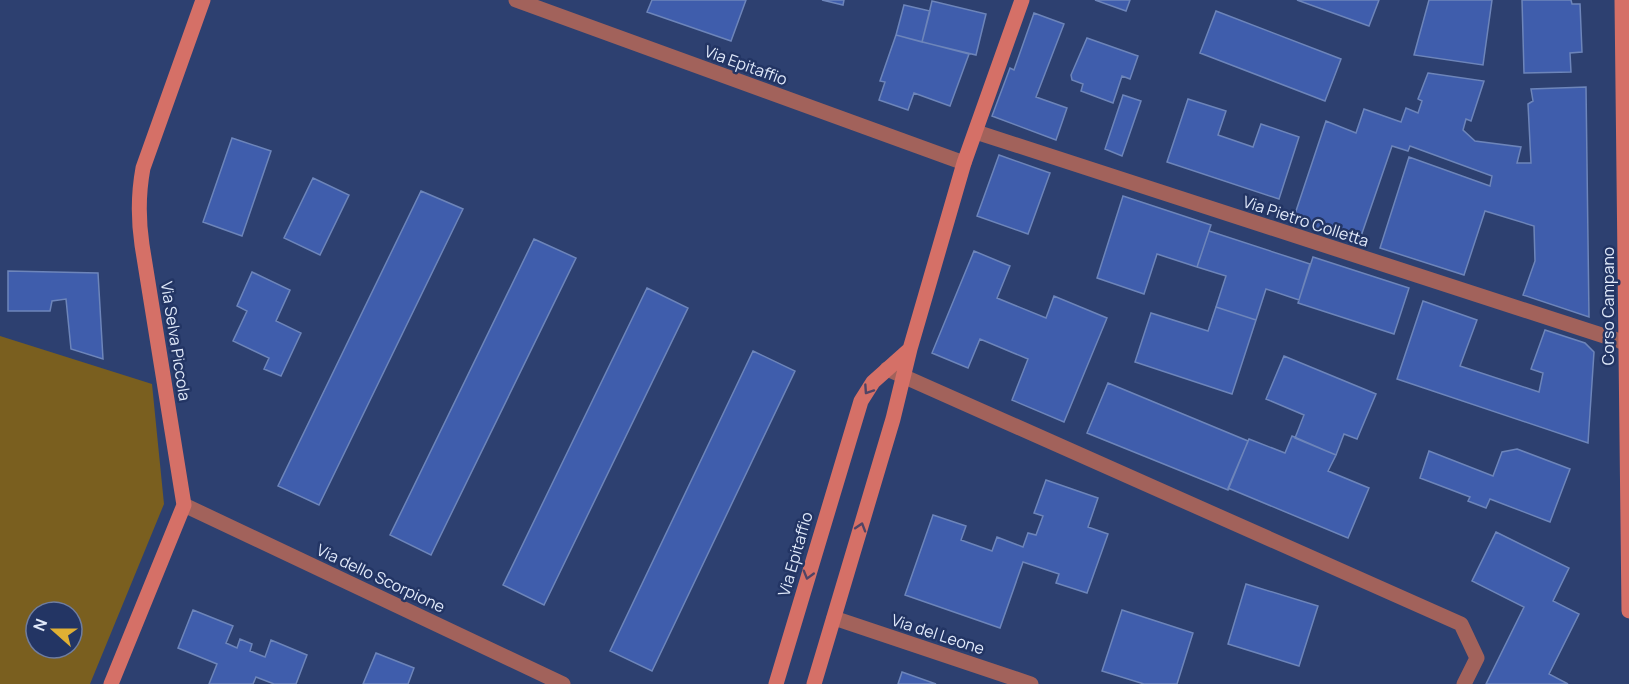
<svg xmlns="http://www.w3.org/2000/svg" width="1629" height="684" font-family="Manrope,sans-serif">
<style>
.green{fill:#7a5f1f;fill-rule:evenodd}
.building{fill:#3f5dac;stroke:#6d85ba;stroke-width:1.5}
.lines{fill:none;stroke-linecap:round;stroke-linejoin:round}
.street{stroke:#a2625b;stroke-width:15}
.secondary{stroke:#d57067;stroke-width:15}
.oneway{stroke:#504465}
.labels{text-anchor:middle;stroke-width:5;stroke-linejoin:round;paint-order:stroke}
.street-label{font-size:16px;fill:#e0e9fa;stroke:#233564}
</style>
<rect width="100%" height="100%" fill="#2d4070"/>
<path class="green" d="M0 336 152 384 164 504 90 684H0ZM36 612H72V648H36Z"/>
<path class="building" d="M652 0H746L731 41 647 12Z
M822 0H844L843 5Z
M1095 0H1130L1126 11Z
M1297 0H1379L1369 26Z
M1429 0H1492L1483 65 1414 55Z
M1522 0H1571L1572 4H1580L1582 52 1570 53 1571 72 1524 73Z
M932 1 986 14 976 55 922 42Z
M904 5 930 11 922 42 896 35Z
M1216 11 1341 59 1325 101 1200 53Z
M1034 13 1064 24 1036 97 1067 108 1056 140 992 116 1010 68 1014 70Z
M896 35 969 54 950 106 914 93 908 110 879 100 885 82 880 81Z
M1087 38 1138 56 1130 79 1122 76 1113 103 1081 91 1083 84 1072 80 1071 75Z
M1428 73 1484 81 1471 121 1466 119 1463 130 1475 141 1521 147 1517 163H1531L1528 104 1533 101 1531 89 1586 87 1589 317 1523 295 1535 261 1534 226 1485 211 1464 275 1380 248 1409 157 1490 186 1492 176 1410 146 1408 151 1392 146 1359 242 1293 220 1326 121 1356 133 1364 109 1401 122 1406 108 1418 113 1422 101 1418 99Z
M1123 95 1141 101 1122 156 1105 149Z
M1188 99 1226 111 1218 135 1253 147 1261 124 1299 137 1279 199 1167 162Z
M232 138 271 151 242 236 203 222Z
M999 155 1050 173 1028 234 977 216Z
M313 178 349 195 320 255 284 238Z
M421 191 463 209 319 505 278 486Z
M1123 196 1211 225 1197 267 1157 254 1144 294 1097 278Z
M1209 231 1310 264 1299 300 1266 289 1256 320 1216 307 1226 276 1197 267Z
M534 239 576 258 431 555 390 535Z
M974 251 1010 266 997 298 1046 318 1054 296 1107 318 1064 422 1012 400 1028 359 980 339 968 368 932 353Z
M1313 257 1409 288 1394 334 1298 303Z
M8 271 98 273 103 359 71 349 66 299 52 301 50 311H8Z
M252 272 290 290 276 321 301 333 281 376 264 369 269 358 233 341 247 311 237 306Z
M647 288 688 308 544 605 503 585Z
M1423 301 1477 320 1460 366 1539 392 1543 373 1531 369 1545 330 1585 343 1594 352 1588 443 1397 379Z
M1216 307 1256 320 1232 394 1135 362 1151 313 1208 331Z
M753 351 795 371 652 671 610 651Z
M1284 356 1376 394 1357 439 1344 434 1336 455 1295 438 1304 415 1266 399Z
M1108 383 1248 441 1228 490 1087 433Z
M1292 436 1336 455 1328 471 1369 488 1348 538 1228 488 1249 439 1285 453Z
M1517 449 1570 469 1550 522 1490 499 1486 508 1468 501 1470 497 1420 478 1429 451 1493 476 1502 452Z
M1046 480 1098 498 1088 527 1108 534 1087 593 1056 583 1059 574 1023 562 1000 628 905 595 933 515 966 526 961 540 992 551 997 537 1023 547 1028 533 1036 535 1043 516 1034 513Z
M1496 532 1569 568 1553 601 1579 614 1549 674 1568 684H1486L1524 607 1472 581Z
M1246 584 1318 606 1299 666 1228 644Z
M193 610 233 626 226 643 237 648 240 639 252 644 250 651 265 657 271 640 307 655 296 684H274L256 677 253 684H209L217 664 178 648Z
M1122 610 1193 633 1177 684H1144L1102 671Z
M376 653 414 668 408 684H363Z
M902 672 936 684H898Z"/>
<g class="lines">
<path class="street" d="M516 0 964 163
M976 132 1626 343
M887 369 1461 624 1477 658 1464 684
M184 505 563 684
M834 618 1031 684"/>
<path class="secondary" d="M1622 0 1629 611
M111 684 184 505 142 245C138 218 138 195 143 168L203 0
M776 684 861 401 873 382 910 349
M814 684 893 419 910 349 964 163 1022 0"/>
</g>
<defs><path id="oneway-chevron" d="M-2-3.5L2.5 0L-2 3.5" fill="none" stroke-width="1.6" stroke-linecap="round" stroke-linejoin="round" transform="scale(1.5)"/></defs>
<g class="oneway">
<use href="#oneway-chevron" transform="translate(868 390) rotate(124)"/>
<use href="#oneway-chevron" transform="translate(861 527) rotate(-73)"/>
<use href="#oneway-chevron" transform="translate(808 575) rotate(106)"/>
</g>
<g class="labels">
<g class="street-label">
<text transform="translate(746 65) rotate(20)" y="6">Via Epitaffio</text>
<text transform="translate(1306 221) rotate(18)" y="6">Via Pietro Colletta</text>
<text transform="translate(1608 306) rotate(-90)" y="6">Corso Campano</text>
<text transform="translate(176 341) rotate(81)" y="6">Via Selva Piccola</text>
<text transform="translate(795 554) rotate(-74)" y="6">Via Epitaffio</text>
<text transform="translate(381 578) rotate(25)" y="6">Via dello Scorpione</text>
<text transform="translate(938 634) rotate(18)" y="6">Via del Leone</text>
</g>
</g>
<g transform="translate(54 630) rotate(291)"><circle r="28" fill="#233564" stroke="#6f7da0" stroke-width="1.5"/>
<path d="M0-4.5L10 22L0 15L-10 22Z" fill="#e0b034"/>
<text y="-9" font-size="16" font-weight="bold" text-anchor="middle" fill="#e0e9fa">N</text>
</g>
</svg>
